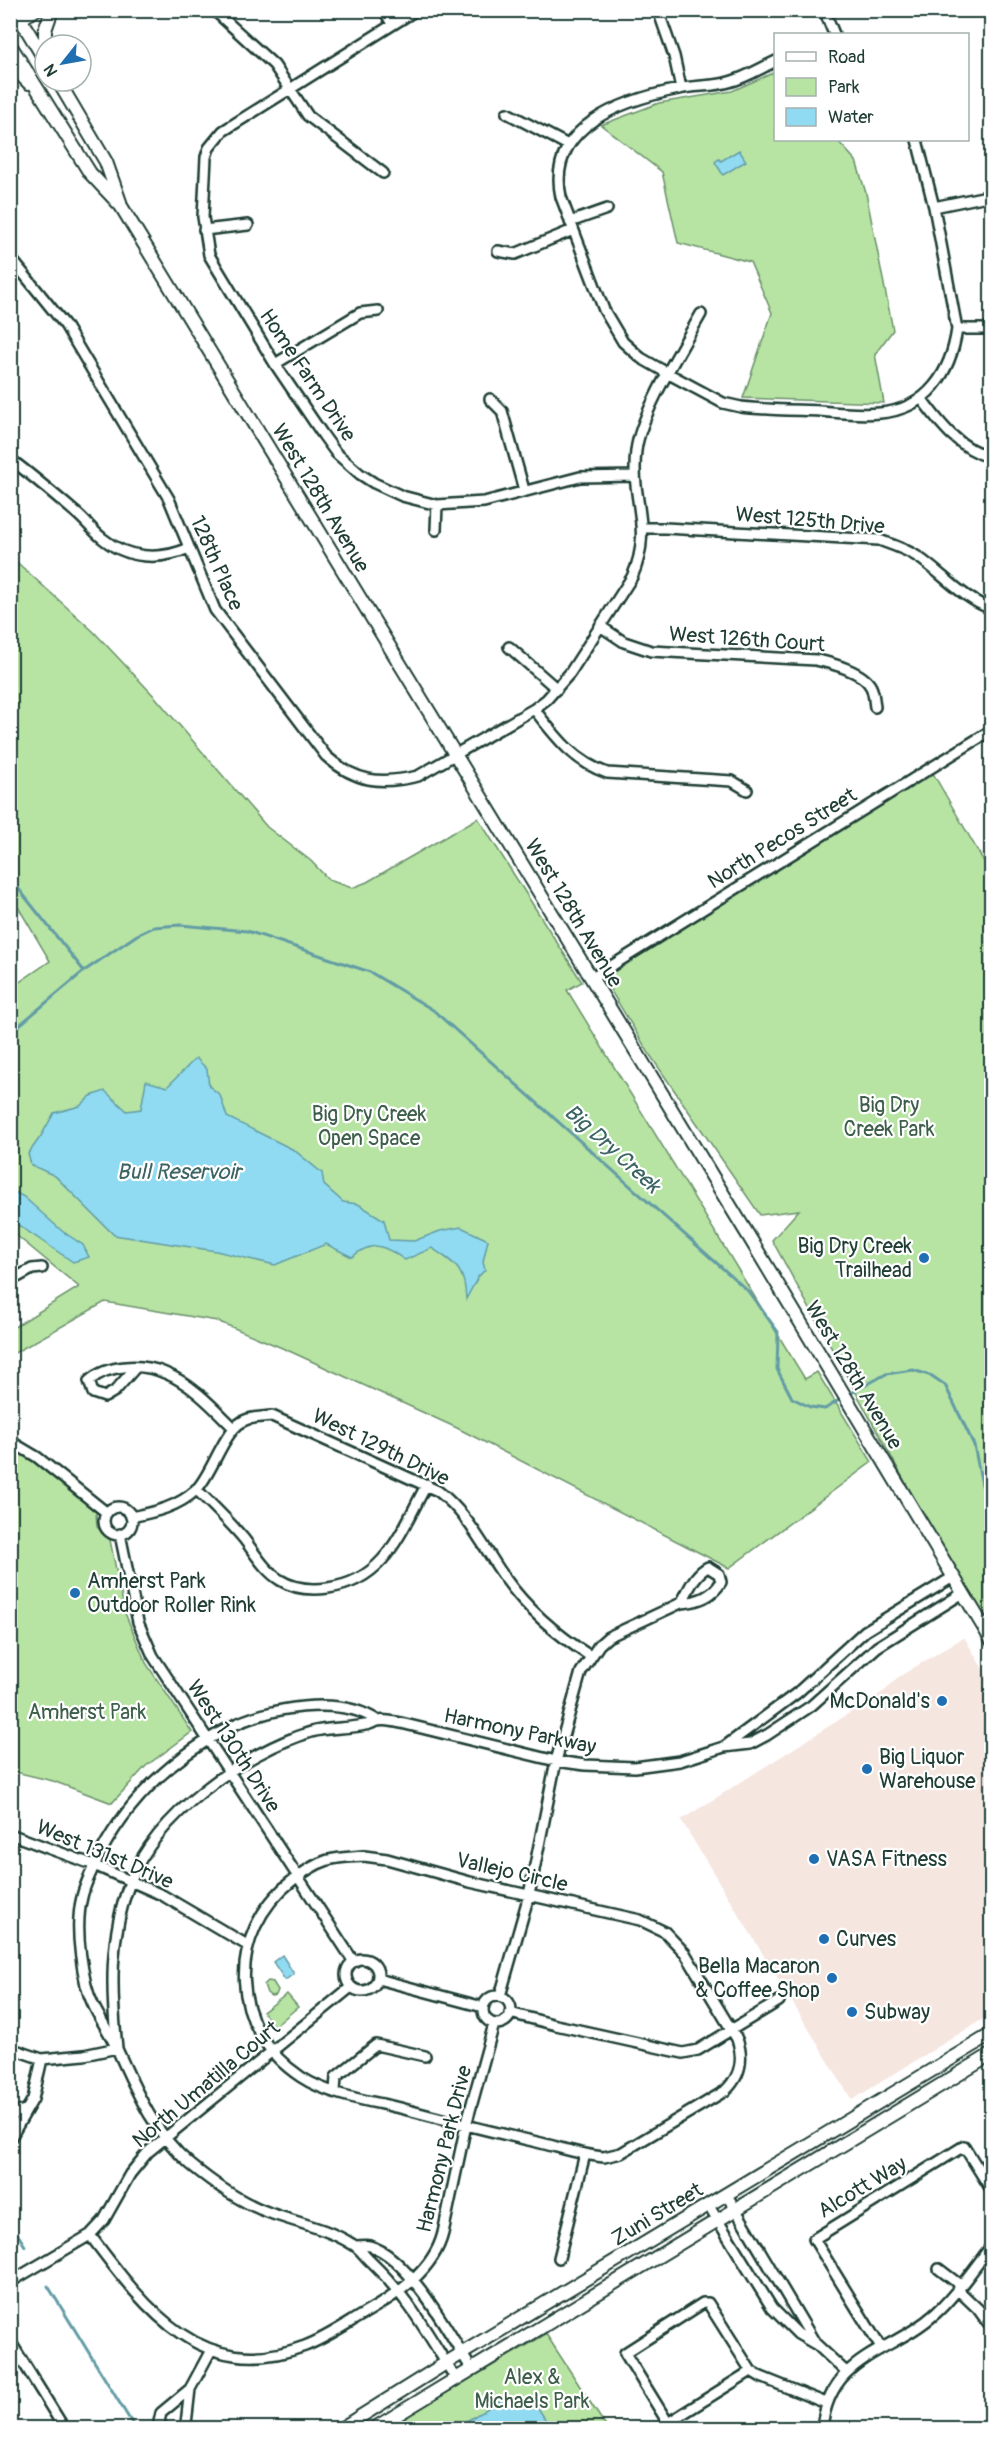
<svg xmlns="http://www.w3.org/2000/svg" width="1002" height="2439" font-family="Pangolin,sans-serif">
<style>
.built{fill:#f6e6e0}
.green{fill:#b7e4a3;stroke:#6b906c;stroke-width:1.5}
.water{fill:#90dbf1;stroke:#639ca5;stroke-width:1.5}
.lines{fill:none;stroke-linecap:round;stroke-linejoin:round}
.stream{stroke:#639ca5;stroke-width:3}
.minor-casing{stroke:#1f3d34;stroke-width:14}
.major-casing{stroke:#1f3d34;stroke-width:16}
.minor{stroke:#fff;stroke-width:9}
.major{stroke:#fff;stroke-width:12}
.poi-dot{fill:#1f6fb2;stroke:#fff;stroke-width:2}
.labels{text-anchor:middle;stroke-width:4.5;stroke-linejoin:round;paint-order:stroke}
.street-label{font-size:21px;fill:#1f3d34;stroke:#fff}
.park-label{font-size:21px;fill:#3d5e4a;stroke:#fff}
.poi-label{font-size:21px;fill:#1f3d34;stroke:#fff;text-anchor:start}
.water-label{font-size:22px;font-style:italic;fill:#3b6463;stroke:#fff}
</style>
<rect width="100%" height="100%" fill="#fff"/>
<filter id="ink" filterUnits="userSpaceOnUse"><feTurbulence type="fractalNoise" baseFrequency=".0167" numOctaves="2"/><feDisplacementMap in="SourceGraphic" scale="12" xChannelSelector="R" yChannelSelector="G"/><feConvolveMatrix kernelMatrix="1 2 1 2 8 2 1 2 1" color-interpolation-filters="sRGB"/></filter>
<g filter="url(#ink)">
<path class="built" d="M964 1637 991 1683V2014L852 2100 681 1820 886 1690 897 1678Z"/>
<path class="green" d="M775 72 776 140H837L856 161 866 193 893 330 875 354 884 403 743 398 772 313 750 262 678 243 662 172 601 125 659 103 732 91Z
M10 556 93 631 156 698 267 827 311 861 329 880 352 888 367 882 478 818 582 982 567 990 805 1379 817 1372 872 1462 729 1568 457 1428 287 1350 217 1321 105 1302 11 1355V1329L79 1287 11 1231V988L50 961 11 895Z
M930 768 991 874V1638L772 1240 799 1210 760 1215 650 1055 600 973Z
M11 1448 26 1456 96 1512 97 1527 110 1540 125 1613 146 1663 192 1732 146 1766 112 1803 53 1781 11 1771Z
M268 1981 273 1982 278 1990 276 1995 271 1996 267 1993 264 1985Z
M287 1994 298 2007 274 2027 263 2012Z
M546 2334 607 2428H387Z"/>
<path class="water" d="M739 150 746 161 723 175 715 162 719 159 721 161Z
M196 1058 207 1069 209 1086 220 1095 227 1117 294 1150 322 1173 324 1185 343 1202 358 1204 384 1220 389 1240 414 1241 440 1231 461 1227 488 1240 483 1262 485 1270 478 1277 466 1299C465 1269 456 1264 432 1248L405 1260C384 1246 374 1239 352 1257L326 1244 275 1265 216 1251 114 1235 55 1176 31 1165 28 1154 41 1136 54 1113 80 1106 91 1096 105 1091 127 1111 141 1109 146 1081 167 1087Z
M11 1190 24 1197 62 1231 83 1245 89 1257 73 1262 11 1220Z
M282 1955 294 1974 285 1980 273 1962Z
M506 2397 538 2408 551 2428H455Z"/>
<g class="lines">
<path class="stream" d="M10 878 84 971
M10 1033 84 971 137 935 154 927 180 925 247 931 370 972 433 1010 748 1291 778 1332 777 1369 792 1398 810 1407 825 1409 842 1398
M848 1395 886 1374 913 1370 932 1376 945 1385 974 1445 982 1485 992 1497
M10 2222 25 2246
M48 2286 135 2428"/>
<defs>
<path id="minor" d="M214 10 274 65 308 116 383 173
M384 10 392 24
M416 10 223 131 209 148 206 157 203 217 209 255 275 364 323 435 336 453 360 474 374 483 402 496 437 505 484 502 580 477 635 476
M658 10 674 56 681 88
M824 10 834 34
M776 61C761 68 745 78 729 82 713 87 695 85 679 89 623 100 546 126 561 197L604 310 623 342 641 358 669 374 723 403 741 407C767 410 794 410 820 411 840 413 860 415 880 413 928 409 951 372 957 329L934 207 917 140
M507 113 568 145
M934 207 992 195
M570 222 607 209
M204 230 248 225
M498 251 515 254 573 230
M10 257 65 325 169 499 215 610 326 756C355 782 380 785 418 776L534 709 547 699 570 673 632 577C654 528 630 500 636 451 640 414 682 348 701 314
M957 329H992
M275 364 360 313 378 311
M921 398C941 425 958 448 992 458
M490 399 502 411 524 490
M10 459C33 476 54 494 75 512 85 520 92 530 102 538 127 559 160 561 189 548
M642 528H665L879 540C893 545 906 549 918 557 943 574 963 599 992 609
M436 530 437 505
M600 626 624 642 651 651 816 660C832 663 864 672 871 687 874 693 874 701 875 707
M509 647 557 689
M534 709C556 737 573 761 607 773L732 781 747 790
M592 978 992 730
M10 1281 32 1269 42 1268
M136 1367 115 1391 105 1397 93 1393 89 1381C108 1364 142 1363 165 1373 191 1383 215 1409 234 1428
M10 1441 37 1457 107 1513
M196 1489C212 1505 229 1521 244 1539 254 1552 265 1571 280 1580 294 1589 312 1590 328 1588 387 1580 401 1530 427 1484
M104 1521a14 14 0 1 1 28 0a14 14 0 1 1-28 0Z
M131 1517C155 1512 178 1507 196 1490 214 1472 224 1426 248 1419 256 1417 264 1417 272 1416L438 1491C468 1514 484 1548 505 1578 527 1609 559 1636 590 1656
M120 1534 138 1622 153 1656 354 1962
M378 1721C340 1694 266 1708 228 1728 173 1758 129 1798 100 1854 93 1868 85 1883 82 1897 75 1925 80 1958 86 1985 92 2010 108 2028 118 2051 137 2093 154 2133 190 2164 213 2183 241 2203 270 2213 298 2223 326 2228 352 2244 360 2248 364 2256 371 2262 410 2299 428 2335 456 2379
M724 1747 797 1693 865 1631 953 1577
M10 1834 94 1865 162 1895 247 1945
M364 1856 387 1859 470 1882 640 1920 665 1932 685 1953 737 2039C744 2059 741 2076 725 2091L621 2153 604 2157C581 2155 559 2147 537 2142 493 2132 449 2121 404 2109 371 2101 330 2096 301 2077 229 2030 225 1933 293 1880 304 1872 315 1864 328 1860 340 1857 352 1857 364 1856Z
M346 1975a16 16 0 1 1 32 0a16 16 0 1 1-32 0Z
M378 1979 483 2007
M500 1996 529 1895 556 1761 581 1672 599 1645 608 1637 681 1603C697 1602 713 1596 721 1582L719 1574 708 1567C694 1574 689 1590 681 1603
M483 2010a14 14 0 1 1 28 0a14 14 0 1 1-28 0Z
M510 2013 556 2025 683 2053 698 2050 779 2001
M10 2048 42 2059 84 2055 117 2048
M117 2048C111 1991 109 1937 130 1882 156 1815 244 1752 311 1732 329 1727 347 1729 365 1725 370 1725 374 1721 378 1721 385 1719 394 1722 401 1723L556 1761 585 1765 635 1767 680 1761 724 1747 750 1744 767 1735 811 1706 877 1647 963 1593
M335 2091 336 2077 376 2045 425 2056
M10 2115 25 2110
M10 2139 33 2099 42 2059
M727 2195 815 2343
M709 2206 772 2308 798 2334 817 2345 846 2372
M90 2235C145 2308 201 2385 305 2346 326 2338 346 2324 365 2313 397 2295 434 2270 443 2233L466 2125 494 2024
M356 2246C360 2246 366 2245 370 2246 409 2257 451 2336 472 2370
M559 2258 585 2154
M939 2269 960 2285
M10 2282 90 2235 104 2220 130 2174 148 2152 351 1987
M957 2289 978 2309 992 2328
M10 2341 64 2428
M881 2348 814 2239 964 2146 992 2191
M751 2371 668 2423 625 2353 703 2303H708L751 2371 761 2377 826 2403
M163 2428 159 2422 161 2413 190 2389
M183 2428 186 2424 190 2389 211 2350
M822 2428C830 2354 891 2354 936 2313 957 2294 974 2268 992 2245"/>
<path id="major" d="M15 10 45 60
M10 25 35 10
M10 45 90 173 121 206 751 1240 992 1641
M45 46V30L52 10
M10 64 29 83
M58 81 106 162 120 202
M342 2428 446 2363 992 2034
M375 2428 992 2054"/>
</defs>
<use href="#minor" class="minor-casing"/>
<use href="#major" class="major-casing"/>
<use href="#minor" class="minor"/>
<use href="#major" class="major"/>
</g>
</g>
<g class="poi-dot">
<circle cx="924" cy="1258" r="6"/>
<circle cx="75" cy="1593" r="6"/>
<circle cx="942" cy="1701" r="6"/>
<circle cx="867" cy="1769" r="6"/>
<circle cx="814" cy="1859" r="6"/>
<circle cx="824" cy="1939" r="6"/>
<circle cx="832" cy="1978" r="6"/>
<circle cx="852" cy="2012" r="6"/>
</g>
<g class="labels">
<g class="street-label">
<text transform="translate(308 375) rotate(56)" y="7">Home Farm Drive</text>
<text transform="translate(321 498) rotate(59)" y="7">West 128th Avenue</text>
<text transform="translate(810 520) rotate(5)" y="7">West 125th Drive</text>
<text transform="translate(217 563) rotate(66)" y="7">128th Place</text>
<text transform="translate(747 639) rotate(4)" y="7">West 126th Court</text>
<text transform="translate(782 838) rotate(-32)" y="7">North Pecos Street</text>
<text transform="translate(574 913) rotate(59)" y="7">West 128th Avenue</text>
<text transform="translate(854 1375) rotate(59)" y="7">West 128th Avenue</text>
<text transform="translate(381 1447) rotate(26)" y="7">West 129th Drive</text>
<text transform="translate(520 1731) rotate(12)" y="7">Harmony Parkway</text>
<text transform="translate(234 1746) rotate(57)" y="7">West 130th Drive</text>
<text transform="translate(105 1854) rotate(23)" y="7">West 131st Drive</text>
<text transform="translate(512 1872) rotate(13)" y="7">Vallejo Circle</text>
<text transform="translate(206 2084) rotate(-40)" y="7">North Umatilla Court</text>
<text transform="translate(444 2149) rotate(-76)" y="7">Harmony Park Drive</text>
<text transform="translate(862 2187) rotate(-31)" y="7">Alcott Way</text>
<text transform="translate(657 2214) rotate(-31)" y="7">Zuni Street</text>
</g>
<g class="park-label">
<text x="889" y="1112">Big Dry<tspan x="889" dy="24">Creek Park</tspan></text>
<text x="369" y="1121">Big Dry Creek<tspan x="369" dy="24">Open Space</tspan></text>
<text x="87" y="1719">Amherst Park</text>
<text x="532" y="2384">Alex &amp;<tspan x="532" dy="24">Michaels Park</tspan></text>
</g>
<g class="poi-label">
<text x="912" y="1253" text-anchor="end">Big Dry Creek<tspan x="912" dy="24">Trailhead</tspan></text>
<text x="87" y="1588">Amherst Park<tspan x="87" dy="24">Outdoor Roller Rink</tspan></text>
<text x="930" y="1708" text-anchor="end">McDonald's</text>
<text x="879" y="1764">Big Liquor<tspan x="879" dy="24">Warehouse</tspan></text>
<text x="826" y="1866">VASA Fitness</text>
<text x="836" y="1946">Curves</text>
<text x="820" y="1973" text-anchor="end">Bella Macaron<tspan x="820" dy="24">&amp; Coffee Shop</tspan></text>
<text x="864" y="2019">Subway</text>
</g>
<g class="water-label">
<text transform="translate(613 1148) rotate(42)" y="8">Big Dry Creek</text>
<text x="179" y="1179">Bull Reservoir</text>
</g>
</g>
<rect width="1002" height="2439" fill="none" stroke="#fff" stroke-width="36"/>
<rect x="18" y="18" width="966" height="2403" fill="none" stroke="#1f3d34" stroke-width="2" filter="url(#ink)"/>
<rect x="774" y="33" width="195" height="108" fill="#ffffff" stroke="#a5b1ae" stroke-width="1.5"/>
<rect x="786" y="52" width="30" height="9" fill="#ffffff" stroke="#a5b1ae" stroke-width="1.5"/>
<text x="828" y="63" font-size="18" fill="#1f3d34">Road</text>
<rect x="786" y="78" width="30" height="18" fill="#b7e4a3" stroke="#a5b1ae" stroke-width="1.5"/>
<text x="828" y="93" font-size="18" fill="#1f3d34">Park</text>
<rect x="786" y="108" width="30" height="18" fill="#90dbf1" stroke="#a5b1ae" stroke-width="1.5"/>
<text x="828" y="123" font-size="18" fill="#1f3d34">Water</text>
<g transform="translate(63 63) rotate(239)"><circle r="28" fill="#ffffff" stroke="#a5b1ae" stroke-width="1.5"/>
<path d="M0-4.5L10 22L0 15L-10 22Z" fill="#1f6fb2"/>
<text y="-9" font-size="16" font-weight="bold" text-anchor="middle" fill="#1f3d34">N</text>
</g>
</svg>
